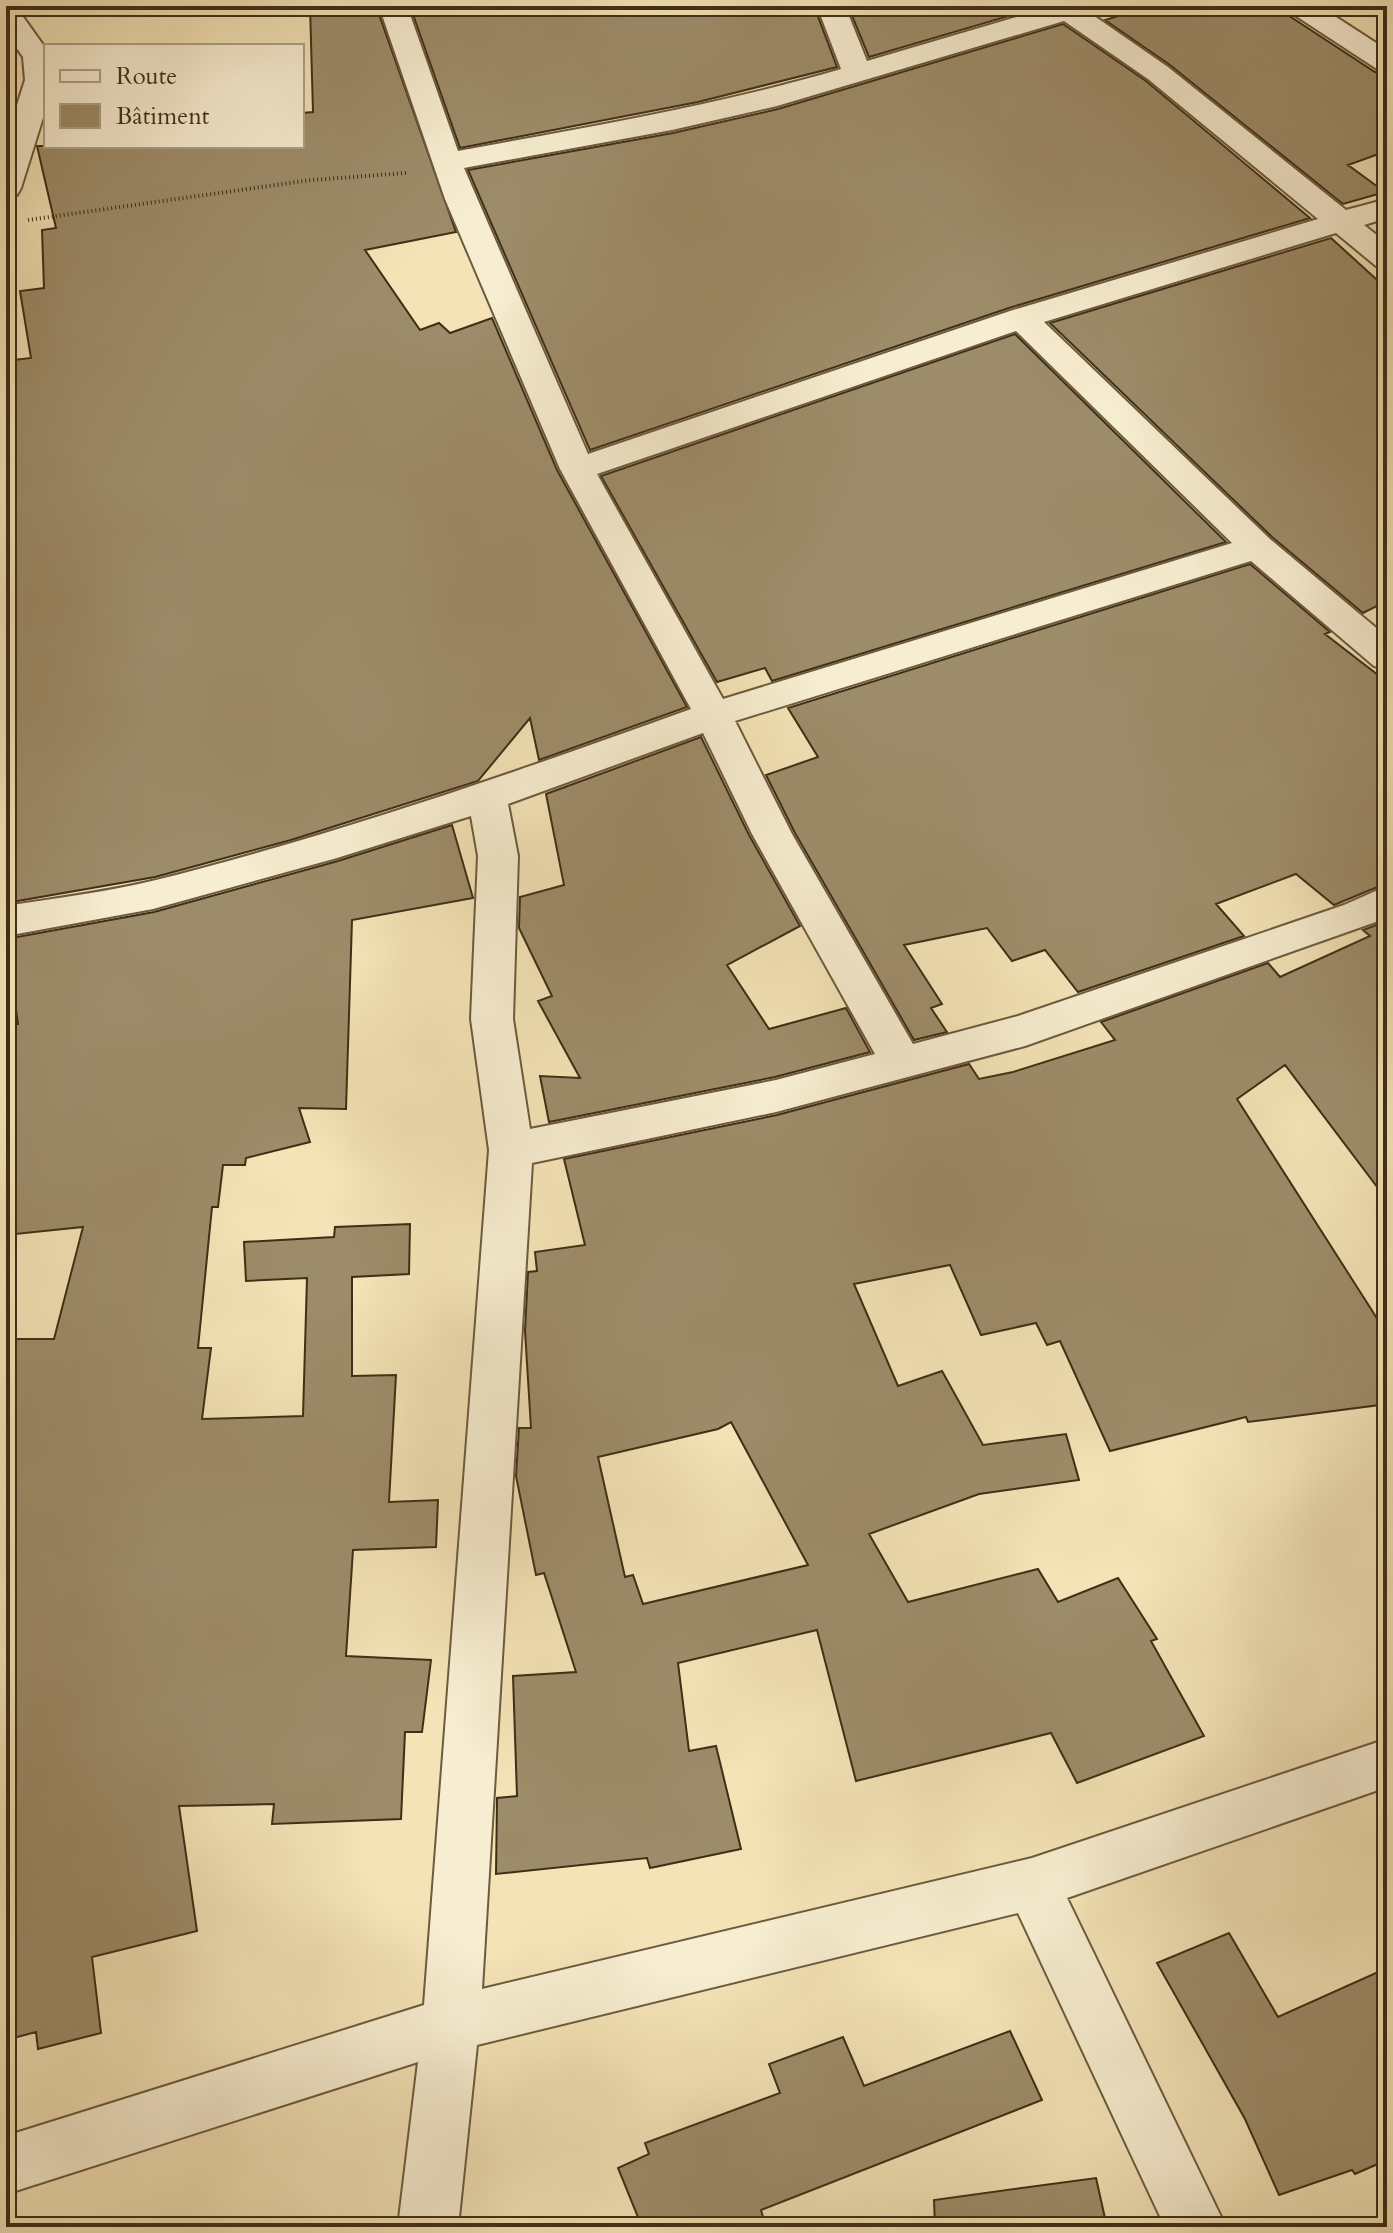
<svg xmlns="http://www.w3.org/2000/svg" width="1393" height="2233" font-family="Cardo,serif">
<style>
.building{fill:#9d8c69;stroke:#3f2e16;stroke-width:2;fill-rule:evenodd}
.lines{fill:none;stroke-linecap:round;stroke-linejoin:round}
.minor-casing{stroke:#6c5b3e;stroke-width:4}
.path{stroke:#3f2e16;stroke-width:4;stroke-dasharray:1 3;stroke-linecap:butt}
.minor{fill:#f7edd0;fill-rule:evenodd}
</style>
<rect width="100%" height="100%" fill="#f3e3b6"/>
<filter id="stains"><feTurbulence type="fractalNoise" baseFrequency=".0025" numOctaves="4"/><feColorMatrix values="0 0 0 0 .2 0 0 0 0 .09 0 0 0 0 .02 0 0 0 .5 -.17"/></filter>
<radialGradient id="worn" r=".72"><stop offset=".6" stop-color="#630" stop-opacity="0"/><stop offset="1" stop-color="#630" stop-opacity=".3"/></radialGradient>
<path class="building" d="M310 6H376L456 232 365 250 420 330 439 323 450 333 492 318 557 470 687 707 539 760 530 718 478 781 291 840 155 877 6 903V361L31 358 20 291 44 288 42 230 56 228 37 146H302V113L313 112Z
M410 6H814L837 67 698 102 460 148Z
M848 6H1043L869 57Z
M1151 6H1184L1193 12 1213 6H1274L1375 72 1387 75V151L1348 165 1385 192 1343 204 1170 65 1105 20Z
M1063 24 1146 81 1310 218 1009 308 590 450 468 170 673 133 778 109Z
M1331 238 1387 289V601L1363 613 1272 537 1050 323Z
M1015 334 1226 542 772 681 765 668 717 682 601 476Z
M1250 564 1330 632 1325 634 1387 682V883L1334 905 1296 874 1216 904 1244 936 1078 992 1045 950 1012 961 987 928 904 945 942 1004 931 1008 947 1032 914 1040 795 833 766 775 818 757 788 708Z
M701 737 749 835 800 926 727 965 769 1029 846 1008 870 1052 775 1077 549 1122 540 1076 580 1078 538 1001 552 996 519 928 520 897 564 885 546 794Z
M452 825 473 898 352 920 346 1109 299 1108 310 1142 246 1158 245 1165H223L218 1207H212L198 1348H211L202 1419 303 1416 307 1278 246 1281 244 1242 334 1237 335 1227 410 1224 409 1274 352 1277V1376L396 1375 389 1502 438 1500 436 1547 353 1550 346 1656 431 1660 422 1732H405L401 1819 272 1824 274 1804 179 1806 197 1931 92 1957 101 2033 38 2049 36 2032 6 2040V1339H54L83 1227 6 1235V1024H18L6 939 154 912 338 861Z
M1387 921V1200L1285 1065 1237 1099 1387 1334V1404L1248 1422 1246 1417 1110 1451 1060 1341 1047 1345 1036 1323 981 1335 950 1265 854 1284 898 1386 942 1371 983 1445 1066 1434 1079 1480 979 1494 869 1534 908 1602 1038 1569 1058 1602 1118 1578 1157 1639 1151 1641 1204 1736 1077 1783 1051 1733 856 1781 817 1630 678 1663 689 1751 716 1746 741 1849 650 1868 647 1858 496 1874 497 1798 517 1796 513 1676 576 1672 544 1573 536 1575 516 1476 519 1428H531L525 1331 528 1272 537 1271 535 1252 585 1245 564 1159 777 1115 969 1064 979 1079 1013 1072 1115 1040 1101 1022 1268 963 1280 977 1370 936 1363 930ZM731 1422 808 1565 643 1604 633 1575 625 1577 598 1457 718 1429Z
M1229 1933 1278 2017 1387 1968V2160L1355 2174 1352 2170 1279 2195 1245 2119 1157 1963Z
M1010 2031 1042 2100 761 2210 766 2227H642L618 2168 649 2154 645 2143 780 2093 769 2064 843 2037 864 2086Z
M1096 2178 1107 2227H935L934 2200Z"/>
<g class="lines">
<defs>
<path id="minor" d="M6 6 16 7 46 49V108L21 188 17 195 6 197V140L25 80 23 57 6 33Z
M379 6H407L458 151C587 127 715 106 841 69L817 6H845L867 61 1054 6H1098L1090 13 1168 67 1346 210 1387 199V218L1364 225 1387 243V269L1376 266 1336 233 1044 322 1270 539 1387 637V669L1374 666 1251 561 735 721 792 834 913 1044 1018 1016 1344 905 1387 886V918L1025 1046 776 1112 532 1163 482 1989 1032 1858 1387 1739V1787L1067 1898 1226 2227H1165L1018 1913 477 2045 458 2227H398L418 2062 6 2194V2136L424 2005 489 1150 471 1019 478 856 471 816 337 858 153 909 6 936V906C56 898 107 892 156 880 338 834 514 773 691 709L560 469 445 199ZM1064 21 1148 79 1318 219 1010 311 588 454 464 168 672 130 777 106ZM1016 331 1232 543 723 699 597 474ZM703 733 752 834 875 1054 776 1080 530 1129 513 1019 518 856 508 804Z
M1286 6H1319L1387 50V72L1377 69 1290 12Z"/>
</defs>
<use href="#minor" class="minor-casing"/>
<path class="path" d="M28 220 311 180 406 173"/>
<use href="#minor" class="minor"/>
</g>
<rect width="1393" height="2233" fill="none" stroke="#f3e3b6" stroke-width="32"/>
<rect x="8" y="8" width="1377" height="2217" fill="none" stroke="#3f2e16" stroke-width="4"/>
<rect x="16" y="16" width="1361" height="2201" fill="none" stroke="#3f2e16" stroke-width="2"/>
<rect x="44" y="44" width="260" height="104" fill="#f7edd0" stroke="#ada186" stroke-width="2"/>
<rect x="60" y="70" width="40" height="12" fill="#f7edd0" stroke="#ada186" stroke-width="2"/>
<text x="116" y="84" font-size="24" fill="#3f2e16">Route</text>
<rect x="60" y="104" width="40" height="24" fill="#9d8c69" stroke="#ada186" stroke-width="2"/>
<text x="116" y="124" font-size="24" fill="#3f2e16">Bâtiment</text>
<rect width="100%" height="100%" filter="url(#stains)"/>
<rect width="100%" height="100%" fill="url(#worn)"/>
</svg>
